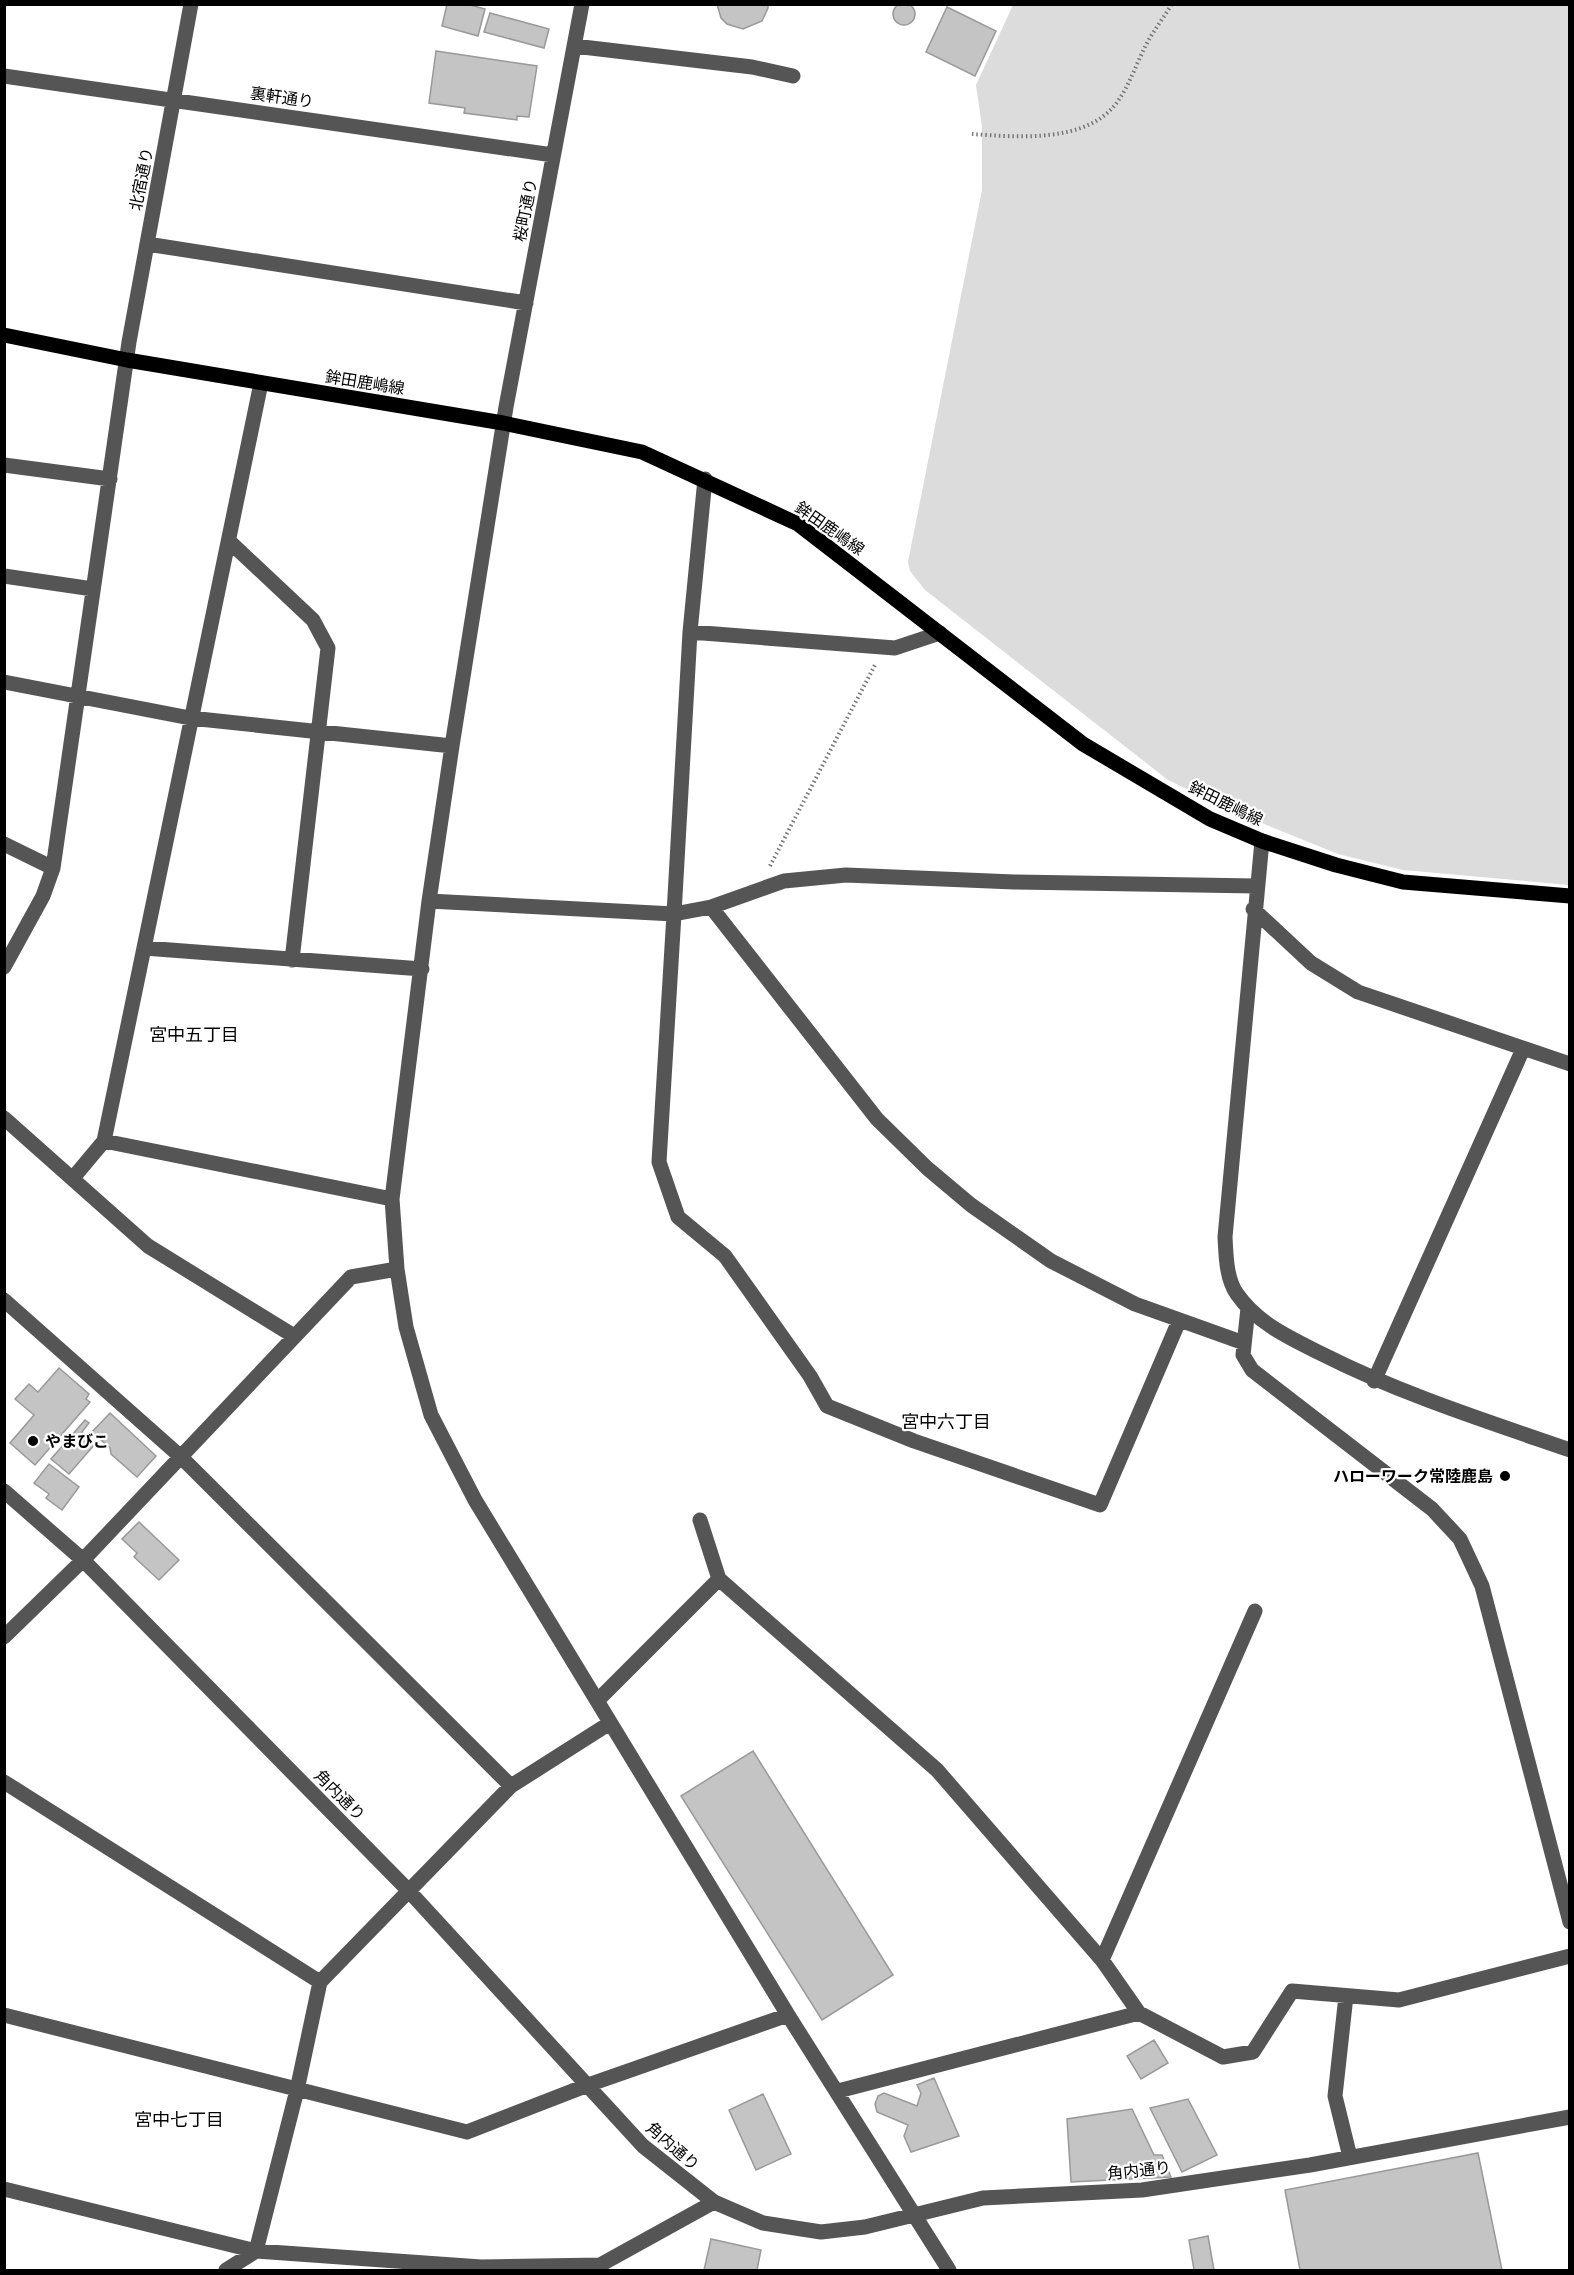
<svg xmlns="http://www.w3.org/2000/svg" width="1574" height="2275" font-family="'DM Sans','Noto Sans JP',sans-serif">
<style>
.green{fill:#dcdcdc}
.building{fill:#c4c4c4;stroke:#999;stroke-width:1.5}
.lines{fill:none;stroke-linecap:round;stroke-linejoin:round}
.path{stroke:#777;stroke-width:4;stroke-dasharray:1.5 3;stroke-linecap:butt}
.minor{stroke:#555;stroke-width:15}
.major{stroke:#000;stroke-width:15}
.poi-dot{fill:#000;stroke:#fff;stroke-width:2}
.labels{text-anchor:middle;stroke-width:4.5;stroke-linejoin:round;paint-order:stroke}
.street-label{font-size:16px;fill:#000;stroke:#fff}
.poi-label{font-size:16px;font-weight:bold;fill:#000;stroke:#fff;text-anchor:start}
.neighbourhood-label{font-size:18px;fill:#000;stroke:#fff}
</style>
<rect width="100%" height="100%" fill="#fff"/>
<path class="green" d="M1013 5H1569V885L1403 870 1338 854 1237 813 1168 780 925 590 910 571 908 562 982 190V127L976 85Z"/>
<path class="building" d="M893 14a11 11 0 1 1 22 0a11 11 0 1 1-22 0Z
M447 4H467L485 9 478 36 442 26Z
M717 4H768V8L762 21 743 29 727 24 721 18Z
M947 7 996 31 975 76 926 52Z
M490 13 549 29 544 48 484 32Z
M436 51 537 66 529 117 517 116V120L464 113 465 108 429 103Z
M59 1368 89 1394 86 1399 90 1402 35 1465 10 1443 34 1415 15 1399 29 1384 38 1392Z
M110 1413 156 1456 137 1477 111 1454 110 1448 92 1432Z
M85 1420 89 1423 82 1432 95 1444 69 1474 51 1459Z
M49 1464 79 1487 62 1510 46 1498 49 1494 34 1483Z
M139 1522 179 1560 159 1580 134 1557 137 1553 122 1539Z
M753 1751 893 1975 822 2020 681 1796Z
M1154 2040 1168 2063 1141 2079 1127 2056Z
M934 2078 959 2136 911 2152 904 2136 908 2125 877 2112 875 2104 878 2096 884 2093 917 2106 921 2093 917 2085Z
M763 2094 791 2154 756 2170 729 2110Z
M1188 2099 1217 2155 1182 2172 1150 2108Z
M1132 2109 1154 2155H1162L1171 2177 1071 2182 1067 2119Z
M1478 2153 1502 2270H1300L1285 2190Z
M1208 2236 1214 2270H1194L1189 2240Z
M711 2239 761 2250 757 2270H704Z"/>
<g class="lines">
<path class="path" d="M972 134C1017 137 1088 144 1118 101 1130 84 1137 62 1147 43 1154 30 1164 17 1172 4
M770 866 876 663"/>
<path class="minor" d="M582 4 506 407 452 746 429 901 392 1199 397 1269 406 1327 431 1415 475 1500 788 2015 949 2270
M574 46 752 67 793 76
M4 76 553 155
M147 244 526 303
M4 465 110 479
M705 479 690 632 674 914 711 907 784 881 846 875 1014 882 1256 886
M230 542 313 620 328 648 292 960
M4 576 93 589
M690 632 895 648 940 633
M4 682 190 718 452 746
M1262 841 1225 1237C1226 1254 1226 1279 1237 1294 1258 1324 1290 1338 1322 1354 1401 1394 1486 1421 1570 1450
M4 844 53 868
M429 901 674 914 659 1162 678 1217 725 1256 810 1376 827 1406 914 1441 1100 1505 1179 1321
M711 907 877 1119 927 1168 971 1205 1051 1261 1135 1304 1244 1343
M1253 909 1311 963 1358 992 1570 1064
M144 948 422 969
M4 967 43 896 53 868 129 342 191 4
M4 1118 148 1246 294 1336
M104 1141 392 1199
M73 1178 104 1141 261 383
M4 1300 181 1457 511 1786
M1248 1308 1243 1355 1252 1370 1432 1509 1460 1539 1482 1586 1570 1922
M1374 1381 1523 1049
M4 1491 83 1560 408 1890 643 2146 714 2202 763 2223 821 2232 865 2227 983 2198 1142 2190 1310 2165 1570 2117
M700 1520 719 1579 937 1770 1102 1960 1139 2013
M4 1637 83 1560 351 1277 397 1269
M597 1701 719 1579
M4 1782 320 1982
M1102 1960 1255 1611
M1346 1996 1335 2096 1350 2157
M4 2015 467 2132 588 2085 788 2015
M838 2091 1139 2013 1223 2057 1253 2052 1292 1991 1399 2000 1570 1956
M4 2189 256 2251 481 2267 600 2265 714 2202
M226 2270 256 2251 297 2090 320 1982 511 1786 610 1723"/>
<path class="major" d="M4 335 127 360 503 423 642 452 798 524 1083 744 1210 819 1262 841 1336 865 1403 882 1570 896"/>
</g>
<g class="poi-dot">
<circle cx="33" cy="1441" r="6"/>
<circle cx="1505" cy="1476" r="6"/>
</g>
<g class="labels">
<g class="street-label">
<text transform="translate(282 97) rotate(8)" y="6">裏軒通り</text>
<text transform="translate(141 179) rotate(-79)" y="6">北宿通り</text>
<text transform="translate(525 210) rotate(-79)" y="6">桜町通り</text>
<text transform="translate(365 382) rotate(9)" y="6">鉾田鹿嶋線</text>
<text transform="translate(830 528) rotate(35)" y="6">鉾田鹿嶋線</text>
<text transform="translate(1226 803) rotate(26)" y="6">鉾田鹿嶋線</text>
<text transform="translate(340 1795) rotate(45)" y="6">角内通り</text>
<text transform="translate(673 2146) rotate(41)" y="6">角内通り</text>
<text transform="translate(1139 2170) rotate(-6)" y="6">角内通り</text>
</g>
<g class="poi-label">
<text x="45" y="1447">やまびこ</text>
<text x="1493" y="1482" text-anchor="end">ハローワーク常陸鹿島</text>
</g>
<g class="neighbourhood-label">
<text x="194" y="1041">宮中五丁目</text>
<text x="946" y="1428">宮中六丁目</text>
<text x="179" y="2126">宮中七丁目</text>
</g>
</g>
<rect width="1574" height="2275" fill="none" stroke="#000000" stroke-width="12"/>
</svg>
